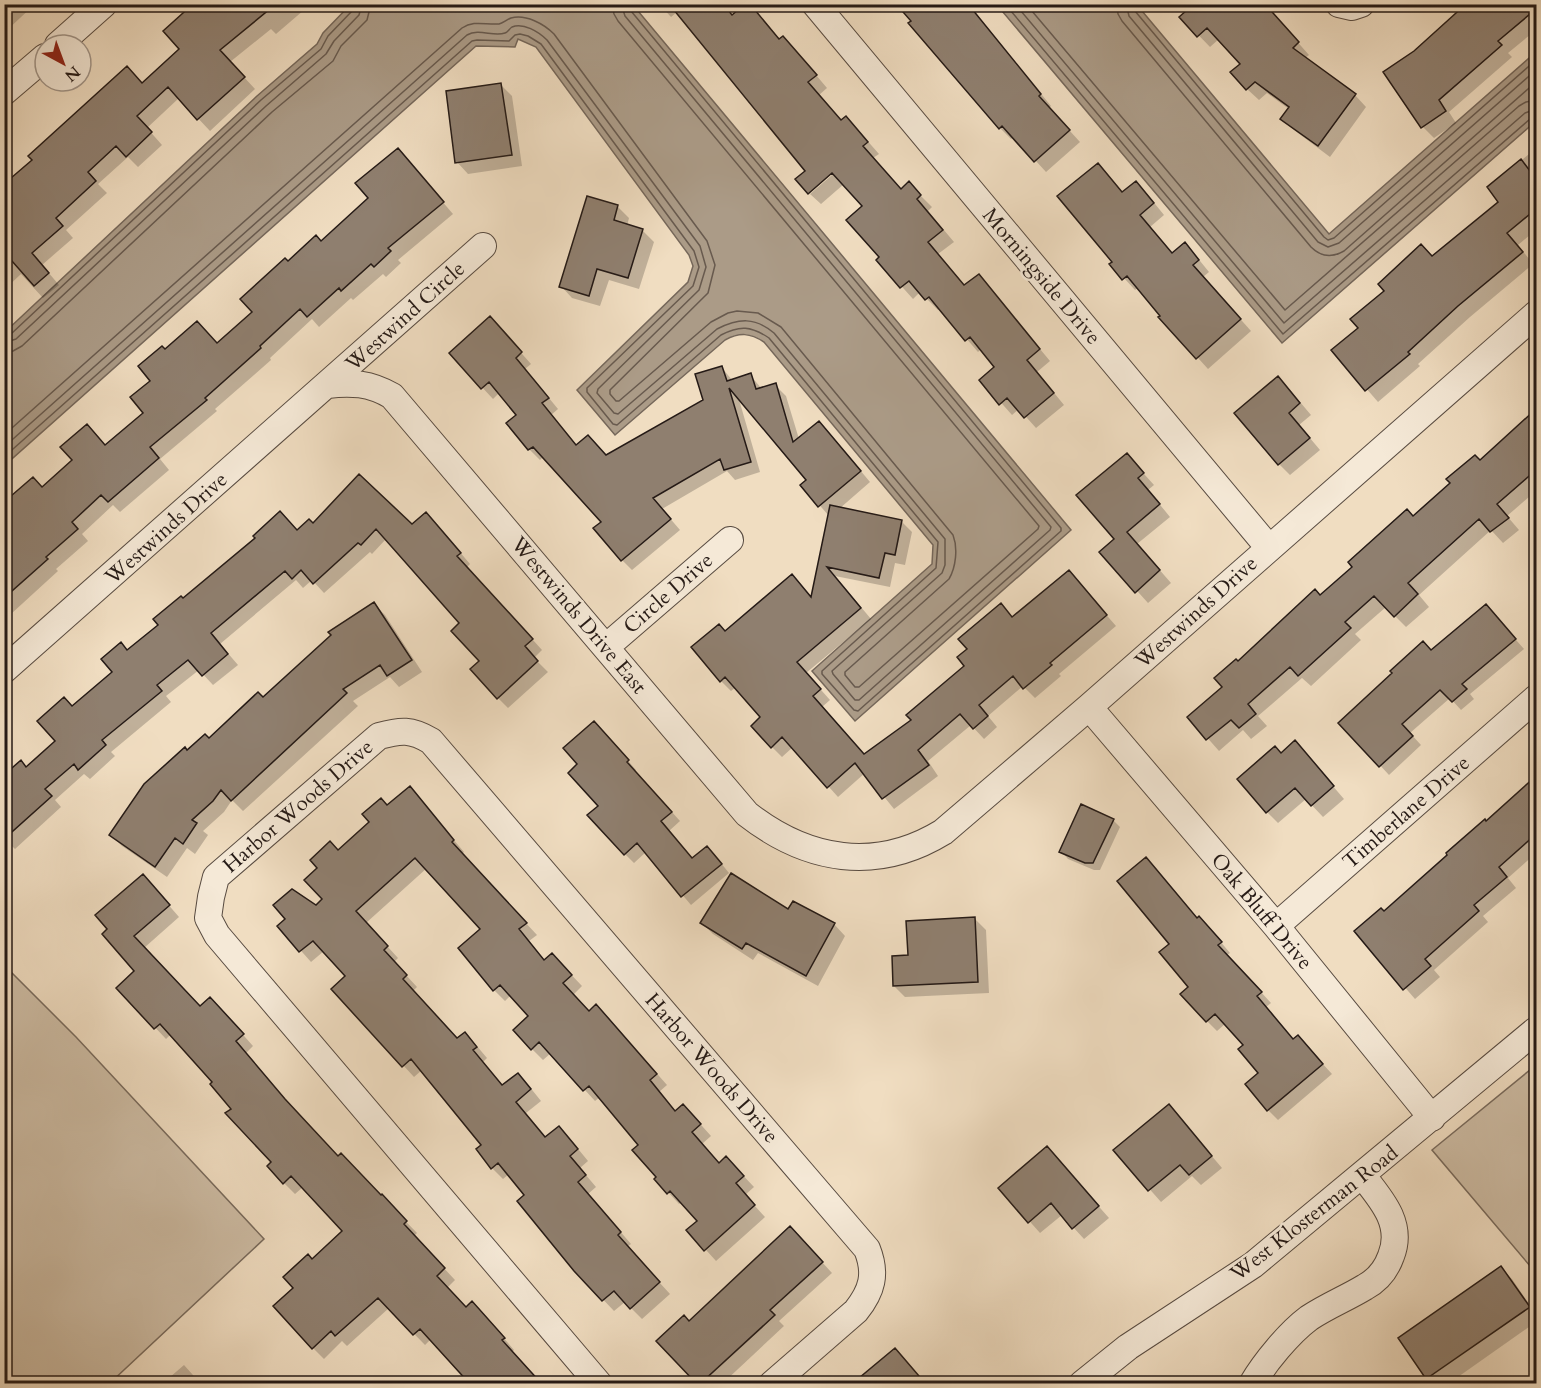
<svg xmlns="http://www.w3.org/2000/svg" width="1541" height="1388" font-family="Cardo,serif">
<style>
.green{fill:#cdbca4;stroke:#796b5d;stroke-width:1.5}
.water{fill:#ab9b87;stroke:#75675a;stroke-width:1.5}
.shadow{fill:#0003}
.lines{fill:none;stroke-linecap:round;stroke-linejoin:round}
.shore{stroke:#685a4e;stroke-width:1.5}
.building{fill:#8f7f6f;stroke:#251a16;stroke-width:1.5}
.street-casing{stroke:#584b41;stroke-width:28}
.street{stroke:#f5e9d7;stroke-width:26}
.labels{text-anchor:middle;stroke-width:5;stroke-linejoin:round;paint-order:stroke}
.street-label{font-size:21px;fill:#251a16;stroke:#f5e9d7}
</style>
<rect width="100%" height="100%" fill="#f0ddc1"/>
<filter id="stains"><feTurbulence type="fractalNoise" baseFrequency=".00333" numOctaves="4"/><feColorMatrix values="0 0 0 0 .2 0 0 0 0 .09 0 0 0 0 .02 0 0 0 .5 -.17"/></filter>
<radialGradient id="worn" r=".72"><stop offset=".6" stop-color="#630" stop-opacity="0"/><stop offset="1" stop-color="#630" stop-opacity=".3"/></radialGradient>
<path class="green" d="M5 966 76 1037 264 1239 110 1383H5Z
M1536 1065V1273L1432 1150Z"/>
<path class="water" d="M351 4 633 5 1071 530 855 721 812 671 932 564 933 545 764 342C750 333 740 332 725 340L615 435 577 390 688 282 693 266 689 255 536 47 518 39 515 47 476 46 5 465V332L257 96 317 44 323 33Z
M997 5H1137L1329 234 1536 52V121L1282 343Z"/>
<path class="shadow" d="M4 4H35L4 33Z
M198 4H311L276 34 271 29 230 62 255 89 210 131 179 98 147 128 162 145 138 167 128 157 98 184 107 193 66 230 73 238 42 265 59 285 43 298 21 274 4 290V186L143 84 181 49Z
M659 4H723L733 17 759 15 780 40 794 49 827 88 819 95 842 121 846 118 857 129 879 154 873 158 901 190 920 195 932 207 928 211 954 242 938 254 965 286 979 276 1050 361 1037 372 1064 405 1036 428 1019 409 1012 415 981 380 996 367 981 349 978 352 940 308 938 310 920 292 913 299 878 260 881 257 864 206 844 184 821 204 810 194 839 169 807 171 677 12 671 17Z
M968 4 1051 106 1049 108 1080 142 1046 172 1014 137 1011 139 1000 128 961 81Z
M1264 4 1309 55 1305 58 1355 95 1366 107 1330 157 1294 130 1282 119 1289 109 1267 93 1259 100 1247 89 1242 64 1219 39 1210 47 1181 17Z
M1468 4H1536V30L1508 53 1512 57 1449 112 1456 123 1434 138 1423 127 1415 52Z
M501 85 512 96 522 166 468 174 457 162Z
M1536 148V230L1518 245 1533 264 1470 317 1418 364 1420 366 1378 402 1333 350 1360 328 1433 258 1500 202 1489 188Z
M398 150 453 214 398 260 401 263 386 277 383 274 353 300 351 298 319 327 312 319 270 358 271 360 215 409 217 411 160 459 169 470 120 512 113 505 82 534 88 541 56 569 58 571 11 614 9 612 4 615V505L42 489 106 446 145 413 153 381 165 351 218 345 254 312 288 262 321 243 370 199Z
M1098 165 1123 193 1136 183 1147 194 1164 215 1150 227 1173 254 1184 244 1196 256 1209 272 1203 277 1251 331 1208 369 1161 317 1162 316 1138 288 1135 290 1111 264 1114 262Z
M588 198 618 207 629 218 627 226 643 231 654 242 639 289 609 280 600 306 572 298 561 286Z
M500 329 531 364 525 369 558 409 551 415 577 446 607 456 704 400 722 368 733 381 750 375 762 389 775 385 786 396 799 439 829 433 870 482 839 509 902 522 912 532 905 565 895 563 890 587 835 576 871 619 806 673 830 700 822 707 865 756 913 720 1013 618 1069 572 1116 626 1059 674 1061 676 1035 698 1023 686 988 716 997 727 984 739 971 725 928 761 938 776 894 809 865 773 838 797 793 747 782 757 772 747 763 718 736 687 731 691 721 681 726 632 792 576 812 598 829 516 802 485 808 480 738 396 760 472 735 480 727 471 662 509 680 530 632 570 622 560 603 522 544 456 540 460 529 449 508 423 518 415 499 393 493 399 451 354Z
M1289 389 1311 415 1299 425 1320 450 1290 475 1279 464Z
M1534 413 1536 415V491L1507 516 1519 530 1503 543 1491 530 1419 595 1429 607 1406 627 1386 607 1355 634 1361 640 1311 686 1302 678 1258 716 1267 726 1251 739 1243 730 1219 751 1189 717 1224 687 1238 663 1321 597 1480 462Z
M1127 455 1154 485 1148 490 1170 517 1137 544 1171 583 1148 603 1102 552 1116 539Z
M436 524 470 564 467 567 542 650 534 658 548 672 508 708 498 698 461 623 386 539 372 554 370 552 324 593 312 580 303 588 296 580 220 644 238 665 213 685 199 670 166 696 171 702 111 752 115 756 90 779 84 774 55 800 61 807 15 849 9 843 4 847V777L26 768 57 742 72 708 114 672 128 652 160 625 183 600 298 532 313 525Z
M374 604 385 615 422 672 399 687 390 677 353 701 358 706 243 811 232 800 224 812 203 831 208 835 195 854 187 848 167 877 122 846 111 835 187 752 209 740 263 699Z
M1486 606 1524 649 1470 694 1474 699 1461 710 1450 698 1410 733 1421 745 1389 775 1341 723Z
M603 732 636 770 635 771 680 821 669 831 693 860 716 857 729 873 691 905 646 852 634 863 625 854 600 806Z
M1295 742 1344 799 1323 817 1306 799 1278 823 1267 812 1281 754Z
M1536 778V853L1508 878 1516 888 1483 916 1488 922 1434 970 1440 977 1415 999 1356 931 1384 912Z
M410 788 464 852 462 854 537 935 529 941 545 961 563 966 582 986 573 995 589 1013 596 1006 607 1017 667 1085 659 1092 676 1112 694 1117 711 1136 702 1144 719 1164 737 1169 754 1187 745 1195 765 1217 716 1261 688 1230 699 1221 682 1202 679 1204 656 1179 658 1177 640 1145 600 1097 595 1101 551 1053 543 1060 532 1049 530 1017 511 995 505 1001 494 990 482 930 427 868 366 923 398 958 394 962 417 987 413 991 457 1040 465 1034 476 1045 487 1058 483 1062 503 1087 518 1075 529 1086 541 1101 526 1113 547 1138 570 1139 588 1161 580 1168 596 1187 588 1194 631 1244 627 1247 670 1294 642 1319 625 1302 614 1311 575 1270 526 1195 509 1174 503 1179 492 1168 483 1145 422 1070 414 1077 333 989 347 976 324 951 311 962 279 926 316 907 324 899 338 852Z
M1113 820 1120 827 1100 870H1094L1068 859 1061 851Z
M1156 869 1198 919 1209 928 1230 953 1227 955 1271 1003 1266 1007 1294 1040 1298 1037 1332 1074 1278 1120 1268 1110 1260 1074 1245 1045 1225 1024 1217 1031 1207 1021 1190 987 1171 944Z
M153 887 179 917 144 948 200 1008 221 1010 253 1046 246 1053 296 1112 338 1158 341 1155 417 1233 414 1236 455 1280 447 1288 466 1309 483 1314 514 1350 512 1352 540 1384H471L431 1339 425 1345 389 1308 347 1346 342 1341 324 1359 313 1348 295 1288 344 1232 303 1187 295 1194 284 1183 273 1162 214 1083 171 1034 166 1039 118 988 136 971 104 934Z
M789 911 834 924 845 936 818 986 758 953 753 960 713 934 702 923Z
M975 919 986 930 989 993 905 997 894 986Z
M1169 1106 1222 1168 1201 1185 1192 1176 1161 1202 1115 1150Z
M1047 1148 1109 1218 1084 1239 1062 1215 1040 1233 1000 1188Z
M800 1238 832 1273 779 1321 784 1326 722 1384H698L658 1341 689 1323Z
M1501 1268 1512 1279 1536 1314V1322L1448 1384H1432L1400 1338Z
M895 1350 925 1384H855Z
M184 1365 201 1384H162Z"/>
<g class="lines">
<path class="shore" d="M1005 4 1283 334 1530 119 1536 117
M1015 4 1284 323 1525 113 1536 109
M1026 4 1285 310 1519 106 1526 102 1536 100
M1117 4 1118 14 1122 21 1311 247C1321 257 1332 258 1344 251L1536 82
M1126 4 1129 16 1318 242 1328 247 1339 243 1536 70
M1133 4 1135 11 1324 237 1328 240 1334 238 1536 60
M4 336 11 334 261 100 321 49 328 36 353 10 354 4
M4 343 16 339 266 106 326 54 334 41 359 15 362 4
M4 352 13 351 22 346 272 112 333 61 341 46 367 20 371 4
M4 435 462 28C474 20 485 25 499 24 503 23 506 20 511 18 526 14 544 24 554 34L707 241 715 265 708 293 610 390V394L616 401H619L711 322 728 313 737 311 758 313 781 327 953 535C958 548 956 567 949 579L845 672V675L855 687H859L1038 529 1039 526 618 21 614 14 612 4
M4 447 467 35C479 28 493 37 505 33 508 32 509 29 512 27 523 22 539 32 547 40L700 246 706 267 699 290 598 389 597 393 614 413 618 414 717 329C739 318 755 317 774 333L945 539V565L942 573 832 671 833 674 855 700H859L1050 530 1051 527 625 16 621 4
M4 457 472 41 477 40 509 41 515 35 520 34 528 36 541 44 694 251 699 267 693 286 587 388V392L613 424 617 425 721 335C740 325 751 326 769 338L938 542 936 568 822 671V674L854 710 858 711 1061 531V528L631 11 629 4"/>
</g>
<path class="building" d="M193 4H276L220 50 245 77 197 120 168 87 137 116 152 132 126 157 116 146 88 172 96 181 56 218 63 226 32 253 49 273 34 286 4 252V184L32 160 28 156 127 66 142 83 179 49 163 31Z
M669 4H723L732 15 745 4H750L779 39 783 36 817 75 808 82 841 120 846 116 868 142 863 146 901 189 909 181 921 195 917 199 943 230 928 242 964 285 979 274 1040 349 1027 360 1054 393 1024 418 1007 398 999 405 979 380 994 367 970 337 965 341 929 297 925 300 909 281 900 288 876 260 879 257 846 220 862 206 832 173 808 194 795 179 805 171Z
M896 4H968L1041 94 1039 96 1070 130 1034 162 1002 126 999 129 908 23 911 21Z
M1194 4H1265L1299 42 1293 48 1356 94 1318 146 1280 119 1289 107 1255 82 1246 90 1230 72 1240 64 1207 28 1197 37 1179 17Z
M1466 4H1536V9L1498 41 1502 45 1439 100 1446 111 1421 128 1383 72 1414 51Z
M501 83 512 155 455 163 446 91Z
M398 148 444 202 388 248 391 251 374 267 371 264 341 291 339 288 307 317 300 309 260 346 261 348 205 398 207 400 150 447 159 458 108 502 101 495 72 522 78 529 46 557 48 559 4 598V502L33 477 42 487 72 460 60 447 87 424 105 445 143 413 130 397 150 381 138 366 162 346 165 349 197 321 217 343 252 312 240 299 285 258 288 261 316 235 321 241 368 198 355 183Z
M1521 159 1536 179V209L1507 233 1523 252 1458 306 1408 352 1410 354 1365 391 1331 350 1358 328 1350 319 1384 291 1378 284 1421 244 1432 256 1498 202 1487 187Z
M1098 163 1122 192 1136 181 1154 203 1140 215 1172 253 1185 242 1199 260 1193 265 1241 319 1196 359 1158 317 1160 316 1127 276 1122 280 1109 264 1112 262 1057 196Z
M587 196 618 205 614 220 643 229 628 278 597 269 589 296 559 287Z
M490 316 522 352 516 358 549 398 542 403 576 445 588 435 606 455 703 400 695 374 722 366 727 381 751 373 756 389 776 383 793 442 819 421 861 471 818 507 800 485 806 480 729 388 751 462 724 470 720 459 653 498 671 519 621 561 593 528 601 522 533 447 528 450 506 423 516 415 489 382 481 389 449 353Z
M1278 376 1300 403 1289 413 1310 438 1278 465 1234 413Z
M1536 409V470L1497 504 1509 518 1490 532 1479 519 1408 583 1418 594 1394 617 1374 596 1345 622 1351 628 1298 676 1290 667 1248 704 1256 714 1239 728 1231 720 1206 740 1187 717 1222 687 1214 678 1236 659 1238 661 1315 589 1320 595 1352 567 1348 562 1407 509 1413 516 1450 483 1446 479 1475 455 1480 460Z
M1127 453 1144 473 1138 478 1160 504 1127 532 1160 570 1135 593 1099 552 1114 539 1076 495Z
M359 474 412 524 426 512 461 553 457 556 533 639 525 646 538 661 497 699 470 669 479 661 451 631 459 623 376 529 361 545 358 543 313 584 301 570 292 579 285 571 211 633 228 654 202 676 188 660 157 685 162 691 102 740 106 745 78 770 74 764 45 789 52 796 4 839V775L21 760 26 767 55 741 37 721 64 697 72 706 112 672 101 659 121 642 127 650 158 625 153 619 181 596 183 598 255 538 253 536 280 511 297 530 309 519 313 523Z
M830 505 902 520 895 555 885 553 879 578 827 567 861 608 797 662 821 689 813 696 864 754 911 720 906 715 964 666 957 657 967 649 958 639 1001 603 1012 617 1069 570 1107 615 1050 663 1052 665 1023 689 1013 676 979 705 988 716 973 729 960 714 918 750 929 765 882 799 855 763 827 788 782 737 771 748 751 726 760 717 725 677 720 682 691 647 719 624 725 631 792 574 811 597Z
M374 602 412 660 387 676 380 665 343 689 347 693 231 801 221 790 213 801 192 820 197 823 183 844 175 838 155 867 109 835 144 784 185 747 187 750 205 734 209 738 258 692 263 697 331 635 328 632Z
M1486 604 1516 639 1462 684 1467 689 1452 702 1440 690 1402 724 1413 736 1379 767 1338 723 1392 673 1390 671 1423 641 1431 650Z
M594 721 629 760 627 762 672 812 661 821 692 858 707 846 722 864 681 897 637 843 624 855 587 815 598 806 568 773 577 764 563 748Z
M1295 740 1334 786 1311 806 1295 788 1266 813 1237 779 1275 746 1281 753Z
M1536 776V834L1499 867 1507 877 1474 905 1479 911 1425 959 1431 966 1403 990 1354 931 1381 908 1384 911 1447 855 1446 853 1485 819 1486 821Z
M410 786 454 840 452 842 527 923 519 929 544 960 552 953 572 975 563 983 589 1011 596 1004 657 1074 650 1080 675 1111 683 1104 701 1124 692 1132 719 1163 726 1156 744 1176 736 1183 755 1205 704 1251 686 1230 697 1221 670 1191 667 1194 654 1179 656 1177 632 1150 638 1145 589 1086 583 1091 539 1042 531 1050 513 1030 528 1016 500 985 493 991 458 948 480 929 415 858 356 911 388 946 384 950 407 975 403 979 457 1038 465 1032 477 1047 473 1050 502 1085 518 1073 531 1089 516 1102 545 1137 559 1126 578 1149 570 1156 586 1175 578 1182 621 1232 618 1235 660 1282 630 1309 614 1291 602 1301 574 1271 517 1201 524 1195 498 1163 491 1169 476 1149 481 1145 411 1059 402 1067 331 989 345 976 313 941 299 952 277 926 285 919 273 905 292 889 316 905 322 899 304 880 317 868 310 860 330 841 338 850 369 822 362 814 381 798 387 805Z
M1081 804 1114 819 1093 863H1085L1059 852Z
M1146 857 1197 918 1199 916 1222 942 1218 945 1262 992 1257 996 1293 1039 1298 1035 1323 1064 1267 1111 1245 1084 1258 1073 1238 1049 1243 1045 1215 1014 1206 1022 1180 994 1188 987 1159 952 1169 944 1117 881Z
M731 873 788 909 793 901 835 923 806 976 746 943 742 949 700 923Z
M143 874 170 905 134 936 200 1006 210 997 244 1034 236 1041 285 1099 338 1156 341 1153 381 1195 382 1194 407 1221 404 1224 445 1268 437 1276 466 1307 472 1301 505 1338 502 1340 541 1383H469L420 1329 413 1335 378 1298 335 1336 331 1331 312 1349 273 1306 293 1288 283 1277 308 1254 312 1259 342 1231 291 1176 283 1184 267 1166 271 1162 225 1113 231 1109 210 1084 212 1082 160 1024 154 1029 116 988 134 971 102 934 107 929 95 915Z
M975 917 978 982 893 986 892 956 908 955 906 921Z
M1169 1104 1212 1156 1189 1175 1180 1165 1148 1191 1113 1150Z
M1047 1146 1099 1206 1072 1229 1051 1203 1028 1223 998 1188Z
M790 1226 823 1262 770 1310 775 1315 701 1383H696L656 1341 684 1315 689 1321Z
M1501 1266 1530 1307 1426 1379 1398 1338Z
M895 1348 925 1383H853Z"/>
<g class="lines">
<defs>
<path id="street" d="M815 4 1269 548
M1339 4 1352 7 1361 4
M58 45 104 4
M4 92 45 57
M327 385C351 382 370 383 392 396L747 814C807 861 876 873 943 832L1089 707 1536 314
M606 647 730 540
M4 670 483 246
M1089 707 1276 926 1432 1118
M1276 926 1536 698
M599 1384 217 935 208 918 211 897 216 877 379 736C401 730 411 729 431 741L867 1249C877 1274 872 1291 856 1311L772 1384
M1082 1384 1128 1347 1253 1265 1536 1030
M1252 1384C1265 1362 1289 1333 1309 1318 1327 1306 1347 1298 1365 1287 1378 1280 1386 1270 1391 1256 1404 1224 1381 1199 1362 1175"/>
</defs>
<use href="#street" class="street-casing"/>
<use href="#street" class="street"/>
</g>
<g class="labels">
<g class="street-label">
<text transform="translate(1042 276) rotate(50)" y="7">Morningside Drive</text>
<text transform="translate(405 316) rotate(-42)" y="7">Westwind Circle</text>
<text transform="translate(166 528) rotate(-42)" y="7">Westwinds Drive</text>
<text transform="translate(668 593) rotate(-41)" y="7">Circle Drive</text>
<text transform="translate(1196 612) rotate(-42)" y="7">Westwinds Drive</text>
<text transform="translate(579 615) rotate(50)" y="7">Westwinds Drive East</text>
<text transform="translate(298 806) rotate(-41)" y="7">Harbor Woods Drive</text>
<text transform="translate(1406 812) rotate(-41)" y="7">Timberlane Drive</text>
<text transform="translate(1262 911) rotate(50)" y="7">Oak Bluff Drive</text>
<text transform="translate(712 1068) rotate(49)" y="7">Harbor Woods Drive</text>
<text transform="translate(1314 1213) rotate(-38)" y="7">West Klosterman Road</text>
</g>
</g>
<rect width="1541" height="1388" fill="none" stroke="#f0ddc1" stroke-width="24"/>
<rect x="6" y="6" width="1529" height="1376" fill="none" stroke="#251a16" stroke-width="3"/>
<rect x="12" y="12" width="1517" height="1364" fill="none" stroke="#251a16" stroke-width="1.5"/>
<g transform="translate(63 63) rotate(139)"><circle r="28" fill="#f5e9d7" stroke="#a2968a" stroke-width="1.5"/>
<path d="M0-4.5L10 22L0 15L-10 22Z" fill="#8f2418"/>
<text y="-9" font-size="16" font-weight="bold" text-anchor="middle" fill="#251a16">N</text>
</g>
<rect width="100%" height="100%" filter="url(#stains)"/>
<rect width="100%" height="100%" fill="url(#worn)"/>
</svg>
